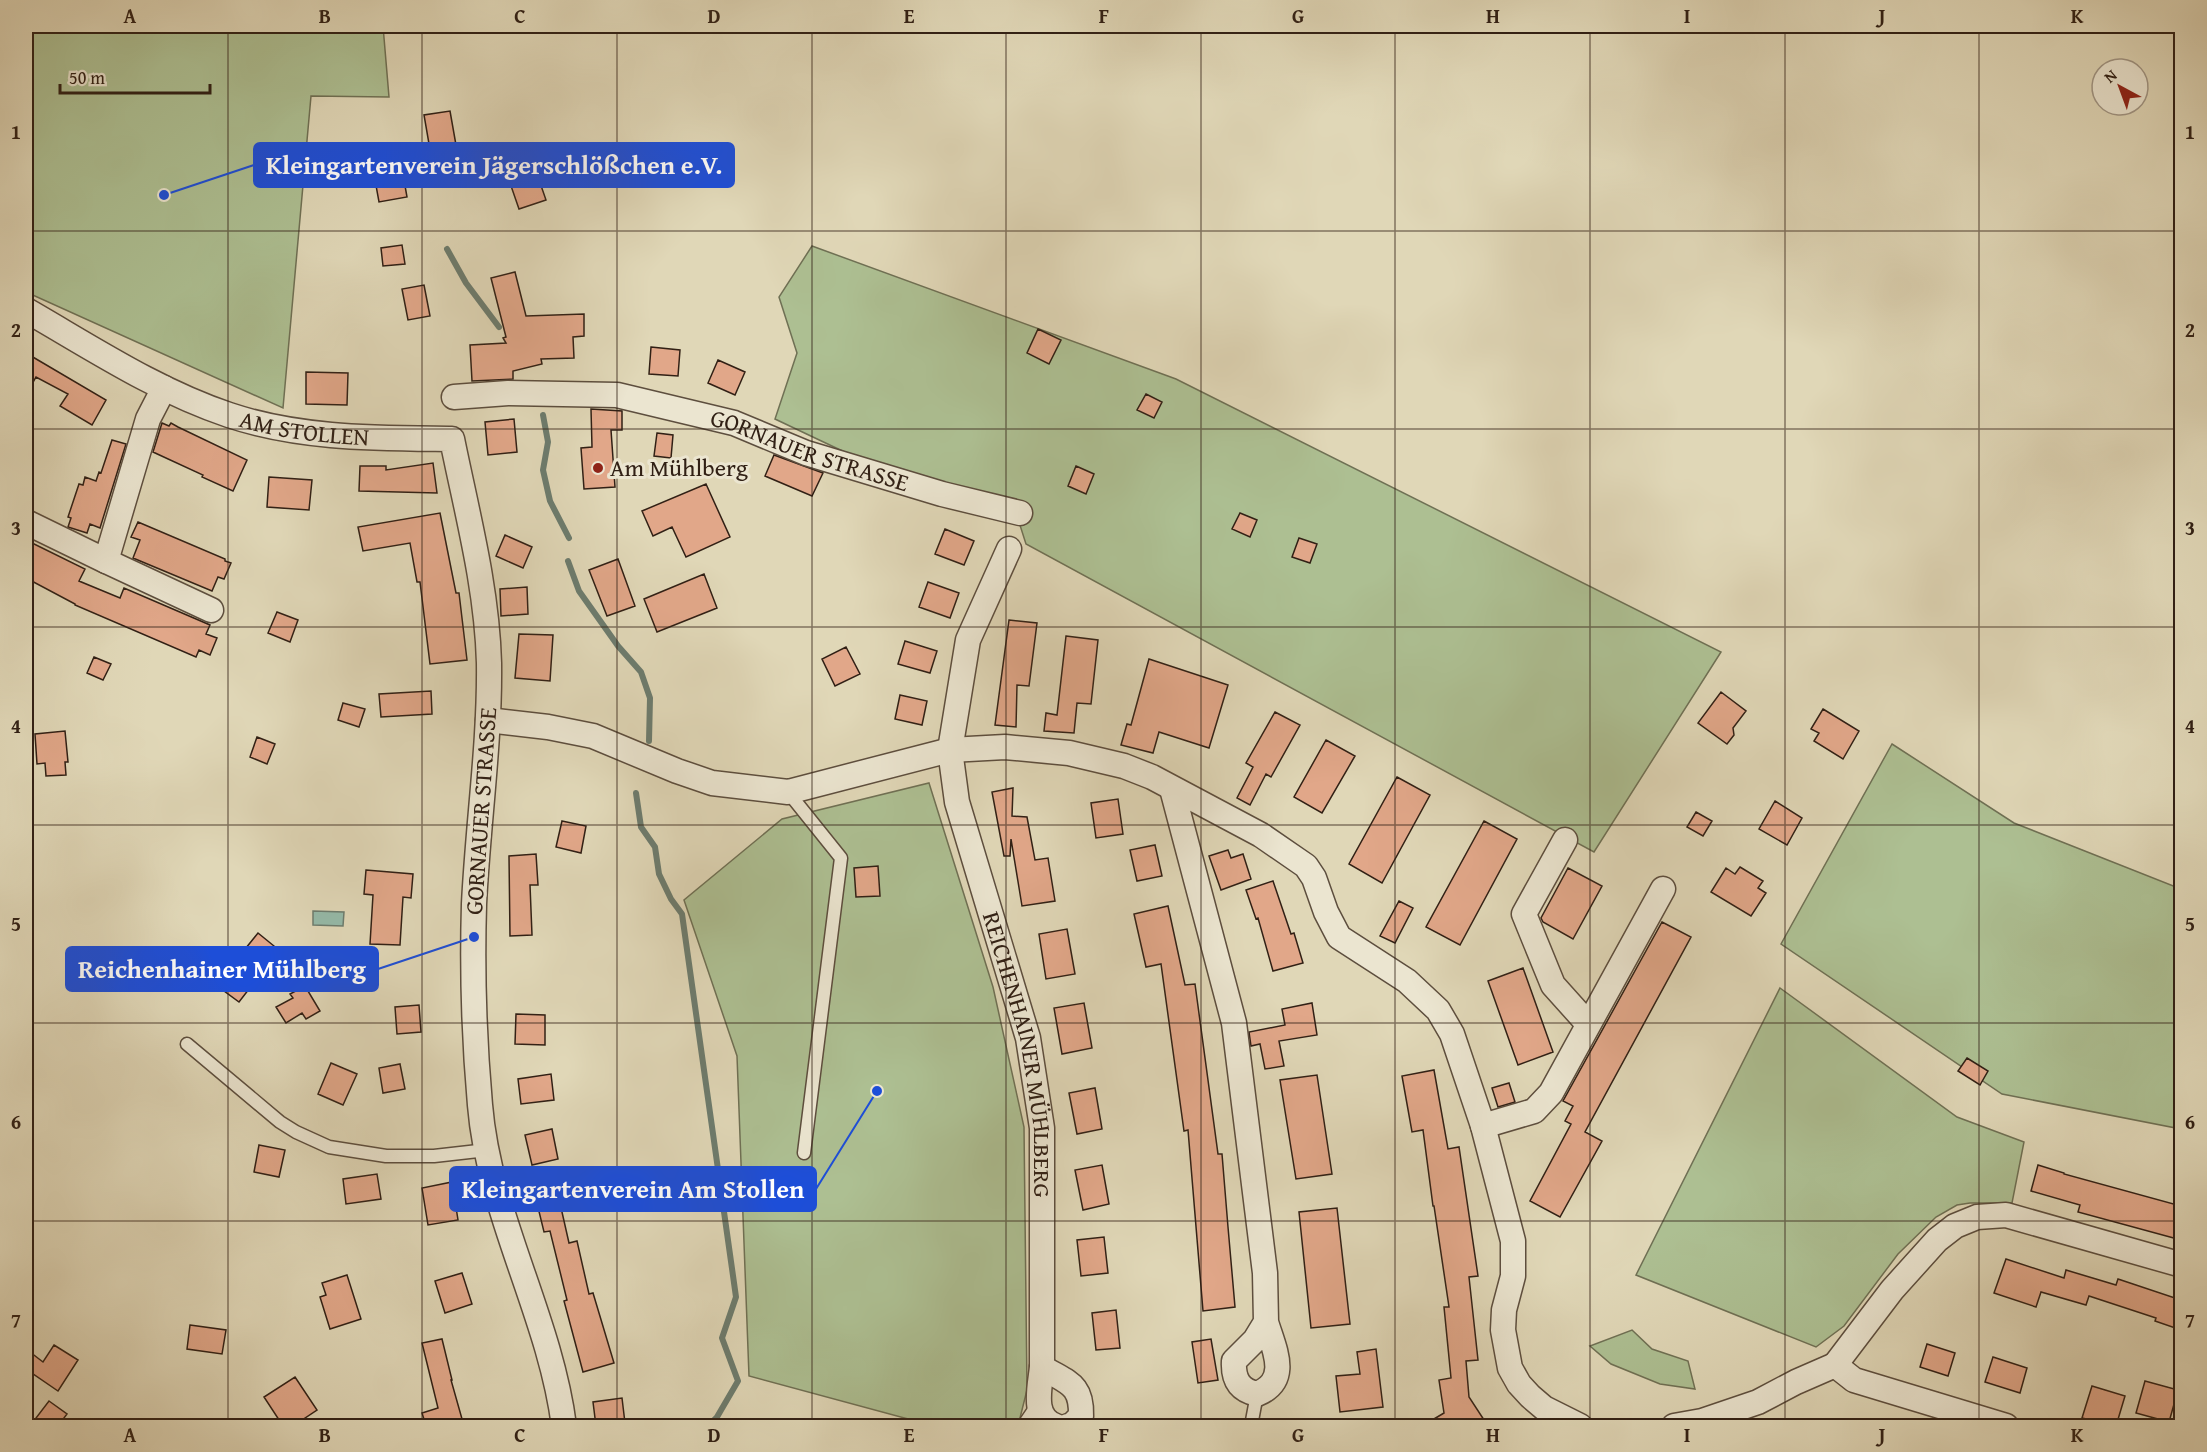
<svg xmlns="http://www.w3.org/2000/svg" width="2207" height="1452" font-family="'Gentium Book Plus',serif">
<style>
.green{fill:#adbf92;stroke:#6f7054;stroke-width:1.5}
.water{fill:#95baa9;stroke:#6d7c6e;stroke-width:1.5}
.lines{fill:none;stroke-linecap:round;stroke-linejoin:round}
.stream{stroke:#6d7c6e;stroke-width:6}
.building{fill:#e1a789;stroke:#312015;stroke-width:1.5}
.lane-casing{stroke:#5d4e3e;stroke-width:15}
.street-casing{stroke:#5d4e3e;stroke-width:27}
.lane{stroke:#ebe5d0;stroke-width:12}
.street{stroke:#ebe5d0;stroke-width:24}
.grid{fill:none;stroke:#312015;stroke-width:1.5;stroke-opacity:0.55}
.poi-dot{fill:#8f2418;stroke:#ebe5d0;stroke-width:2}
.labels{text-anchor:middle;stroke-width:6;stroke-linejoin:round;paint-order:stroke}
.street-label{font-size:24px;fill:#312015;stroke:#ebe5d0}
.poi-label{font-size:24px;fill:#312015;stroke:#ebe5d0;text-anchor:start}
.leader{fill:none;stroke:#1d4ed8;stroke-width:2}
.callout-dot{fill:#1d4ed8;stroke:#ebe5d0;stroke-width:2}
.callout{fill:#1d4ed8;stroke:#1d4ed8;stroke-width:2}
.callout-label{font-size:26px;text-anchor:middle;font-weight:bold;fill:#fff}
.neatline{fill:none;stroke:#312015;stroke-width:2}
.grid-label{font-size:20px;text-anchor:middle;font-weight:bold;fill:#312015}
</style>
<rect width="100%" height="100%" fill="#e0d7b7"/>
<filter id="stains"><feTurbulence type="fractalNoise" baseFrequency=".00333" numOctaves="4"/><feColorMatrix values="0 0 0 0 .2 0 0 0 0 .09 0 0 0 0 .02 0 0 0 .5 -.17"/></filter>
<radialGradient id="worn" r=".72"><stop offset=".6" stop-color="#630" stop-opacity="0"/><stop offset="1" stop-color="#630" stop-opacity=".3"/></radialGradient>
<path class="green" d="M26 26H383L389 97 311 96 283 408 26 292Z
M812 246 1176 379 1721 652 1594 852 1026 544 1019 522 853 456 775 419 797 353 779 297Z
M1892 744 2014 823 2181 889V1129L2002 1094 1781 944Z
M929 783 993 987 1024 1127 1027 1390 1018 1426H934L749 1376 737 1056 684 900 782 819Z
M1780 988 1957 1117 2024 1142 2012 1203H1970L1957 1205 1936 1217 1898 1254 1844 1326 1816 1347 1636 1275Z
M1632 1330 1652 1349 1688 1361 1695 1389 1660 1384 1611 1364 1590 1346Z"/>
<path class="water" d="M313 911 344 912 343 926 313 925Z"/>
<g class="lines">
<path class="stream" d="M447 249 466 283 499 327
M543 415 548 442 543 470 550 501 569 538
M568 561 579 591 618 646 641 672 650 698 649 741
M636 793 641 827 655 847 659 874 671 899 682 914 736 1297 722 1338 738 1381 717 1417 708 1426"/>
</g>
<path class="building" d="M450 111 459 162 433 167 424 115Z
M401 163 407 197 379 202 373 169Z
M537 174 546 200 519 209 510 183Z
M402 245 405 264 383 266 381 248Z
M515 272 526 316 584 314V336L573 337 574 358 541 359 542 364 513 371V379L472 381 470 345 506 343 503 338 506 337 491 278Z
M424 285 430 316 408 320 402 289Z
M1038 329 1061 340 1049 364 1027 353Z
M651 347 680 350 678 376 649 374Z
M26 353 106 400 92 425 60 406 68 394 36 377 26 395Z
M718 360 745 372 735 395 708 383Z
M306 372 348 373 347 405 306 404Z
M1146 394 1162 402 1154 418 1137 410Z
M591 409 622 411V430H611L615 487 584 489 581 448 592 447Z
M514 419 517 452 488 455 485 422Z
M162 423 169 426 171 423 178 427 247 460 233 491 202 477 203 475 153 452Z
M657 433 673 435 671 458 654 456Z
M112 440 126 444 100 528 90 524 87 533 68 527 71 518 68 517 79 484 83 485 85 477 96 481 99 472 101 473Z
M774 455 823 473 812 496 765 476Z
M433 463 437 493 359 491 360 466H386V470Z
M1076 466 1094 474 1086 494 1068 486Z
M269 477 312 480 309 510 267 507Z
M706 484 730 537 686 557 672 527 653 536 642 511Z
M440 513 456 593H459L467 660 430 664 420 582H417L410 543 363 551 358 527Z
M1240 513 1257 520 1250 537 1232 529Z
M138 522 225 559V561L231 563 224 579 218 577 212 591 133 558 140 540 131 537Z
M945 529 974 541 964 565 935 554Z
M505 535 532 547 523 568 496 556Z
M1299 538 1317 544 1310 563 1292 557Z
M26 540 85 569 79 581 120 598 124 588 210 625 206 634 217 638 210 655 199 650 196 657 75 605V604L26 578Z
M618 559 635 606 607 616 589 570Z
M704 574 717 608 657 632 644 599Z
M928 582 959 593 950 618 919 607Z
M527 587 528 614 501 616 500 589Z
M277 612 298 620 290 642 268 633Z
M1009 620 1037 623 1029 686 1017 685 1016 727 995 725Z
M519 634 553 635 550 681 515 678Z
M1066 636 1098 640 1091 704 1077 703 1074 733 1044 731 1046 713 1057 715Z
M905 641 937 651 930 673 898 664Z
M846 647 860 674 835 686 822 659Z
M94 657 111 664 103 680 87 673Z
M1149 659 1228 685 1209 748 1159 732 1153 753 1121 745 1127 724 1131 725Z
M431 691 432 714 381 717 379 694Z
M1721 692 1746 711 1733 728 1734 735 1727 744 1698 723Z
M900 695 927 701 922 725 895 719Z
M343 703 365 709 359 727 338 720Z
M1823 709 1859 731 1843 759 1814 741 1819 733 1811 729Z
M1275 712 1300 725 1271 777 1266 774 1250 805 1237 798 1253 767 1246 763Z
M65 731 68 762H65L66 775 46 776 45 763 37 764 35 734Z
M257 737 275 744 267 764 250 757Z
M1326 740 1355 756 1322 813 1294 797Z
M1397 777 1430 795 1382 883 1349 864Z
M1013 788 1012 816 1027 817 1035 860 1048 858 1055 901 1022 906 1011 839 1010 856H1004L992 792Z
M1118 799 1123 834 1096 838 1091 803Z
M1775 801 1802 818 1787 845 1759 829Z
M1696 812 1712 821 1703 836 1687 827Z
M562 821 586 826 581 853 556 847Z
M1484 821 1517 839 1460 945 1426 927Z
M1155 845 1162 876 1137 881 1130 850Z
M1228 850 1231 858 1243 854 1251 879 1221 890 1209 856Z
M536 854 538 885H530L532 935 510 936 509 856Z
M878 866 880 896 856 897 854 868Z
M1740 867 1763 881 1758 888 1766 893 1751 916 1711 892 1726 868 1735 874Z
M1568 868 1602 886 1573 939 1543 922 1541 918Z
M366 870 413 874 411 898 403 897 400 945 370 944 373 895 364 894Z
M1273 881 1291 934 1294 933 1303 963 1273 971 1258 918 1256 919 1246 890Z
M1399 901 1413 908 1395 943 1380 936Z
M1168 906 1185 985 1195 984 1218 1154H1222L1228 1227 1235 1307 1203 1311 1188 1130 1184 1131 1161 964 1146 967 1134 914Z
M1662 922 1691 937 1585 1132 1602 1141 1560 1217 1530 1201 1571 1124 1565 1121 1573 1106 1563 1101Z
M1067 929 1075 974 1046 979 1039 934Z
M258 933 274 946 253 972 259 976 239 1002 216 985Z
M1523 968 1553 1052 1518 1065 1488 981Z
M305 986 320 1011 306 1019 302 1013 286 1023 276 1007 293 998 290 994Z
M1084 1003 1092 1048 1062 1054 1054 1008Z
M1312 1003 1317 1035 1279 1041 1284 1066 1265 1069 1260 1044 1251 1046 1249 1032 1285 1025 1282 1009Z
M419 1005 421 1032 397 1034 395 1007Z
M516 1014 545 1015V1045L515 1044Z
M1967 1058 1988 1071 1980 1085 1958 1071Z
M331 1063 357 1074 343 1105 318 1094Z
M400 1064 405 1089 383 1093 379 1068Z
M1434 1070 1448 1149 1459 1147 1478 1276 1469 1277 1478 1360 1466 1361 1469 1397 1488 1426H1422L1444 1413 1439 1380 1451 1378 1444 1307H1449L1434 1206H1433L1423 1130 1412 1132 1402 1076Z
M551 1074 554 1100 521 1104 518 1079Z
M1317 1075 1332 1174 1296 1179 1280 1080Z
M1509 1083 1515 1102 1498 1107 1492 1088Z
M1095 1088 1102 1129 1077 1134 1069 1093Z
M552 1129 558 1159 532 1165 525 1135Z
M259 1145 285 1150 279 1177 254 1172Z
M1102 1165 1109 1204 1083 1210 1075 1170Z
M2038 1165 2064 1173V1174L2181 1206V1240L2078 1212 2080 1205 2031 1191Z
M377 1174 381 1199 346 1204 343 1179Z
M452 1182 458 1220 428 1225 422 1188Z
M557 1190 569 1243 577 1241 589 1294 593 1293 614 1363 583 1372 564 1301 567 1300 550 1231 544 1232 535 1195Z
M1337 1208 1350 1324 1311 1328 1299 1212Z
M1104 1237 1108 1273 1081 1276 1077 1240Z
M2006 1259 2064 1278 2066 1270 2116 1285 2118 1279 2181 1300V1330L2155 1321 2156 1318 2089 1296 2086 1305 2041 1292 2036 1307 1994 1293Z
M462 1273 472 1304 445 1313 435 1281Z
M347 1275 361 1319 330 1329 320 1297 326 1295 322 1283Z
M1116 1310 1120 1348 1096 1350 1092 1313Z
M190 1325 226 1330 222 1354 187 1349Z
M442 1339 452 1380H451L464 1426H426L422 1413 438 1408 422 1343Z
M1211 1339 1218 1380 1198 1383 1192 1342Z
M1927 1344 1955 1353 1948 1376 1920 1367Z
M54 1345 78 1360 58 1391 26 1369V1349L43 1362Z
M1376 1349 1383 1407 1340 1412 1336 1376 1360 1374 1357 1352Z
M1993 1357 2027 1368 2020 1393 1985 1382Z
M295 1377 317 1410 293 1426H283L264 1397Z
M2145 1381 2178 1390 2169 1422 2136 1413Z
M2092 1386 2125 1396 2116 1426 2082 1418Z
M622 1398 625 1423 596 1426 593 1402Z
M49 1401 67 1414 58 1426H47L36 1418Z"/>
<g class="lines">
<defs>
<path id="lane" d="M788 792 841 858 804 1153
M187 1044 280 1122 296 1132 329 1147 386 1156H434L487 1150
M1023 1426 1038 1404
M1251 1426 1257 1394"/>
<g id="street">
<path id="s1" d="M26 310C92 348 157 391 229 415 301 439 377 438 452 439 467 513 487 587 489 663 490 743 478 823 474 904 472 971 474 1038 480 1105 489 1216 550 1316 564 1426"/>
<path id="s2" d="M454 397 508 393 617 395 734 423 806 453 942 494 1020 513"/>
<path d="M26 522 106 561 148 419 164 388"/>
<path id="s3" d="M1009 549 968 640 950 750 957 802 1028 1038 1042 1128V1367C1040 1387 1031 1418 1056 1426"/>
<path d="M106 561 211 610"/>
<path d="M488 720 548 727 593 736 677 771 712 783 788 792 950 750 1005 747 1069 753 1124 766 1152 777 1261 835 1306 866 1314 878 1326 912 1339 937 1407 981 1438 1010 1452 1034 1483 1126 1513 1241V1276L1504 1310 1503 1330 1510 1368 1519 1384 1530 1396 1544 1408 1580 1426"/>
<path d="M1172 789 1234 1023 1265 1273 1266 1322 1255 1340 1234 1361C1233 1379 1239 1390 1257 1394 1291 1380 1274 1349 1266 1322"/>
<path d="M1565 840 1524 914 1553 985 1588 1024"/>
<path d="M1483 1126 1534 1111 1551 1093 1663 889"/>
<path d="M1835 1365 1892 1290 1937 1240 1955 1226 1977 1217 2006 1215 2182 1265"/>
<path d="M1042 1367C1067 1383 1082 1383 1081 1416L1072 1425 1068 1426"/>
<path d="M1674 1426 1702 1421 1758 1402 1796 1382 1835 1365 1854 1380 2006 1426"/>
</g>
</defs>
<use href="#lane" class="lane-casing"/>
<use href="#street" class="street-casing"/>
<use href="#lane" class="lane"/>
<use href="#street" class="street"/>
</g>
<path class="grid" d="M228 26V1426M422 26V1426M617 26V1426M812 26V1426M1006 26V1426M1201 26V1426M1395 26V1426M1590 26V1426M1785 26V1426M1979 26V1426M26 231H2182M26 429H2182M26 627H2182M26 825H2182M26 1023H2182M26 1221H2182"/>
<circle class="poi-dot" cx="598" cy="468" r="6"/>
<g class="labels">
<g class="street-label">
<text dy="8" stroke="none"><textPath href="#s1" startOffset="306">AM STOLLEN</textPath></text>
<text dy="8" stroke="none"><textPath href="#s2" startOffset="364">GORNAUER STRASSE</textPath></text>
<text transform="translate(481 811) rotate(-86)" y="8">GORNAUER STRASSE</text>
<text dy="8" stroke="none"><textPath href="#s3" startOffset="525">REICHENHAINER MÜHLBERG</textPath></text>
</g>
<g class="poi-label">
<text x="610" y="476">Am Mühlberg</text>
</g>
</g>
<path class="leader" d="M164 195L254 165M474 937L378 969M877 1091L816 1189"/>
<g class="callout-dot">
<circle cx="164" cy="195" r="6"/>
<circle cx="474" cy="937" r="6"/>
<circle cx="877" cy="1091" r="6"/>
</g>
<g class="callout">
<rect x="254" y="143" width="480" height="44" rx="6"/>
<rect x="66" y="947" width="312" height="44" rx="6"/>
<rect x="450" y="1167" width="366" height="44" rx="6"/>
</g>
<g class="callout-label">
<text x="494" y="174">Kleingartenverein Jägerschlößchen e.V.</text>
<text x="222" y="978">Reichenhainer Mühlberg</text>
<text x="633" y="1198">Kleingartenverein Am Stollen</text>
</g>
<rect width="2207" height="1452" fill="none" stroke="#e0d7b7" stroke-width="66"/>
<g transform="translate(2120 87) rotate(319)"><circle r="28" fill="#ebe5d0" stroke="#a19685" stroke-width="1.5"/>
<path d="M0-4.5L10 22L0 15L-10 22Z" fill="#8f2418"/>
<text y="-9" font-size="16" font-weight="bold" text-anchor="middle" fill="#312015">N</text>
</g>
<path d="M60 84v9h150v-9" fill="none" stroke="#312015" stroke-width="3"/>
<text x="69" y="84" font-size="18" fill="#312015" stroke="#ebe5d0" stroke-width="4.5" paint-order="stroke">50 m</text>
<rect x="33" y="33" width="2141" height="1386" class="neatline"/>
<g class="grid-label">
<text x="130" y="23">A</text>
<text x="325" y="23">B</text>
<text x="520" y="23">C</text>
<text x="714" y="23">D</text>
<text x="909" y="23">E</text>
<text x="1104" y="23">F</text>
<text x="1298" y="23">G</text>
<text x="1493" y="23">H</text>
<text x="1687" y="23">I</text>
<text x="1882" y="23">J</text>
<text x="2077" y="23">K</text>
<text x="16" y="139">1</text>
<text x="2190" y="139">1</text>
<text x="16" y="337">2</text>
<text x="2190" y="337">2</text>
<text x="16" y="535">3</text>
<text x="2190" y="535">3</text>
<text x="16" y="733">4</text>
<text x="2190" y="733">4</text>
<text x="16" y="931">5</text>
<text x="2190" y="931">5</text>
<text x="16" y="1129">6</text>
<text x="2190" y="1129">6</text>
<text x="16" y="1327">7</text>
<text x="2190" y="1327">7</text>
<text x="130" y="1442">A</text>
<text x="325" y="1442">B</text>
<text x="520" y="1442">C</text>
<text x="714" y="1442">D</text>
<text x="909" y="1442">E</text>
<text x="1104" y="1442">F</text>
<text x="1298" y="1442">G</text>
<text x="1493" y="1442">H</text>
<text x="1687" y="1442">I</text>
<text x="1882" y="1442">J</text>
<text x="2077" y="1442">K</text>
</g>
<rect width="100%" height="100%" filter="url(#stains)"/>
<rect width="100%" height="100%" fill="url(#worn)"/>
</svg>
